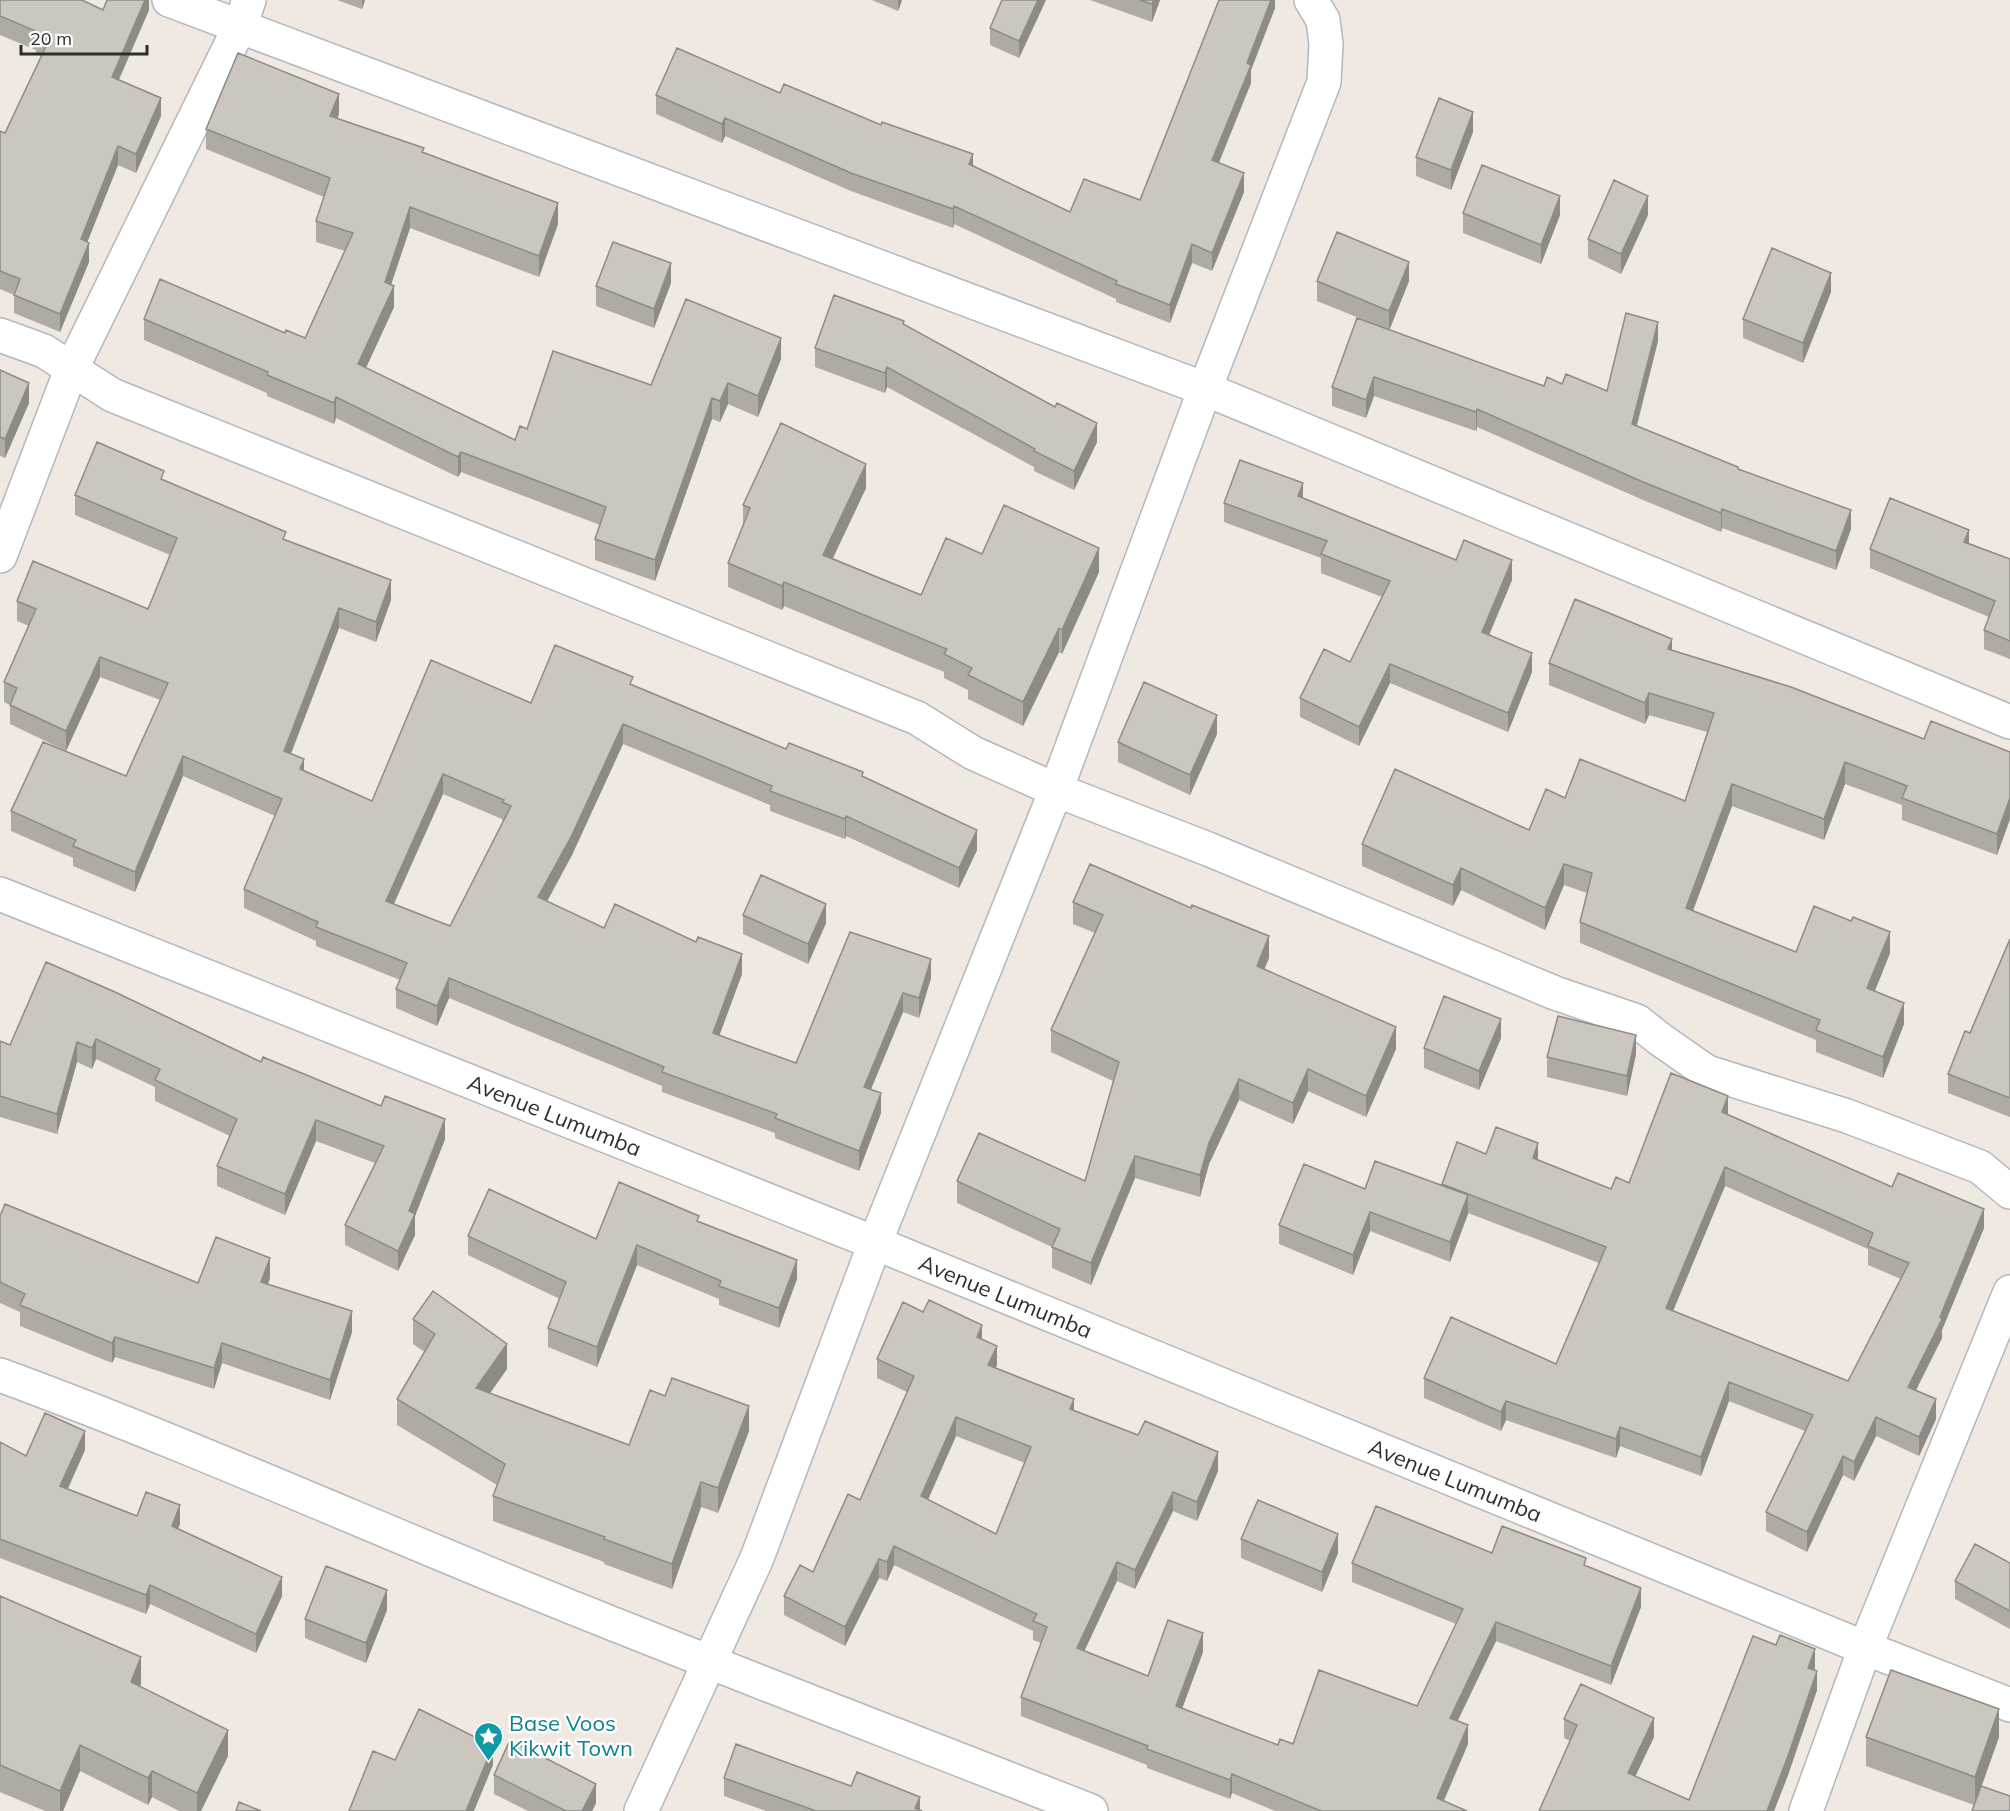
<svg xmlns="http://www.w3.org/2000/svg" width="2010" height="1811" font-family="Mulish,sans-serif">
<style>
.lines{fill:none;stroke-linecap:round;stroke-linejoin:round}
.minor-casing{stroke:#b4b7c1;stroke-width:36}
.minor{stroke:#fff;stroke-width:33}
.wall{fill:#afaba4;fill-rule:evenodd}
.shaded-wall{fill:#8e8b86}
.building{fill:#cbc7bf;stroke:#8e8b86;stroke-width:1.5;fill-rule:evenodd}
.labels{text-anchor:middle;stroke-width:5;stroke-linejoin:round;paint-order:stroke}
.street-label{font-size:22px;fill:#2e2e2e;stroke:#fff}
.culture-label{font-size:22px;fill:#0d838f;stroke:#fff;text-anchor:start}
</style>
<rect width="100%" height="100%" fill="#efe9e1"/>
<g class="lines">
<defs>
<g id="minor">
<path d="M169 0 1205 389 2010 722"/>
<path d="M0 335 44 351 112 395 917 718 973 753 1056 790 1208 849 1555 993 1637 1021 1661 1040 1707 1072 1847 1116 1980 1167 2010 1192"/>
<path d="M0 556 71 370 240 26 249 0"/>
<path id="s1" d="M0 894 875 1243 1865 1648 2010 1705"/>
<path d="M0 1375C174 1439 343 1514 514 1584 705 1662 898 1735 1091 1811"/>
<path d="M641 1811 757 1558 875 1243 1056 790 1205 389 1324 82 1326 44 1323 20 1311 0"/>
<path d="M1806 1811 1865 1648 2010 1292"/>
</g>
</defs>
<use href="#minor" class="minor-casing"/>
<use href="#minor" class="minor"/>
</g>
<path class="wall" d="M0 0 103 10 149 0V10L119 80 161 116 136 173 118 165 87 242 89 262 60 332 14 313V295L0 289V131L5 133 41 56 36 53V50L0 35Z
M337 0H365L362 9Z
M872 0H902L898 11Z
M1046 0 1019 58 990 45V28Z
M1090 0H1160L1152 22Z
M1275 0V8L1251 70V83L1219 163 1244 192 1212 271 1192 263 1170 323 1116 302V299L954 224 953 228 851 191 725 136 722 143 656 114V95L780 93 973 166 1070 212 1140 200Z
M339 114 337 118 424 152 558 224 539 277 410 228 391 284 394 307 366 368 515 440 527 429 651 385 781 359 758 417 728 404 720 422 712 419 655 581 595 560V539L600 525 461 472 458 477 336 418 334 424 267 396V393L144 340V319L285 333 305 338 345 251 316 242V221L324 197 206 149V129Z
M1473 132 1451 190 1416 176V157Z
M1463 213 1560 215 1541 264 1463 233Z
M1648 215 1621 274 1588 258V239Z
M1317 281H1409L1389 330 1544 386 1562 384 1607 391 1658 341 1637 426 1738 469 1851 529 1836 570 1722 528 1721 532 1643 500 1477 427 1476 431 1374 396 1366 418 1332 406V387L1369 322 1317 301Z
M671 283 654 328 596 306V286Z
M1831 292 1803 363 1743 338V319Z
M904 324 1097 442 1074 490 1034 471V467L887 387 885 393 815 367V348Z
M0 370 29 403 5 458 0 456Z
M164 480 286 540 391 600 376 642 339 628 291 754 304 770 372 801 531 703 633 685 786 749 863 777 977 850 959 888 846 836 845 839 770 811V805L623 744 572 855 547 902 604 928 742 974 719 1035 796 1063 850 932 931 978 919 1018 903 1012 871 1089 881 1113 859 1171 775 1138V1133L662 1092V1086L449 998 437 1026 396 1008V989L400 980 316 946V941L244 908V889L275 816 183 776 135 892 73 866V858L11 831V811L126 776 160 700 100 677 66 751 10 724V705L4 702V682L29 626 17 621V601L148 609 170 555 75 515V495ZM443 794 502 819 503 822 450 926 394 904Z
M866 488 833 558 921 595 982 554 1099 572 1062 654 1059 652 1023 726 968 699V690L944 678V672L784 606 782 610 728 587V563L743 525V505Z
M1303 498 1456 560 1512 580 1489 635 1532 672 1508 732 1390 683 1359 746 1300 717V698L1350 662 1382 597 1321 573V558L1224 522V503Z
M1969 543 2010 559V659L1984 649V630L1989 617 1870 568V549Z
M1672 650 1924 739 2010 752V819L1997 855 1902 820V805L1845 784 1824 840 1732 806 1693 911 1796 952 1890 953 1875 991 1904 1024 1883 1078 1816 1052V1040L1580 943V922L1587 893 1564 885 1545 930 1461 890 1453 906 1362 866V844L1529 830 1565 798 1685 801 1707 732 1649 715 1645 724 1549 685V663Z
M1217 734 1190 795 1118 762V742Z
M1073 902 1269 958 1264 969 1396 1049 1366 1117 1308 1091 1293 1124 1239 1100 1209 1164 1200 1197 1135 1178 1091 1285 1052 1268V1247L957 1203V1181H1085L1113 1081 1051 1052V1030L1095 933 1073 924Z
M743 915 826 923 808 964 743 934Z
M2010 939V1117L1948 1093V1074L1970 1033Z
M46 962 261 1062 445 1139 415 1216V1235L398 1271 345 1245V1225L375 1163 316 1141 285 1215 217 1186V1166L230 1136 155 1101V1087L96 1059 92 1069 77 1062 57 1134 0 1117V1041L10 1045Z
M1501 1038 1479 1090 1424 1068V1048Z
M1636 1054 1627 1096 1547 1077V1057Z
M1728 1115 1984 1228 1942 1330V1338L1916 1390 1936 1419 1919 1456 1876 1436 1854 1481 1843 1475 1807 1552 1766 1531V1512L1805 1431 1729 1401 1701 1476 1620 1446 1616 1458 1506 1420 1501 1431 1424 1398V1378L1556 1364 1599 1263 1468 1213 1450 1262 1370 1231 1353 1275 1279 1244V1225L1365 1189 1442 1185V1184L1486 1154 1538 1160 1611 1189 1629 1183ZM1725 1186 1868 1249V1265L1901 1279 1848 1381 1673 1311Z
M0 1216 198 1283 270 1278 268 1284 352 1332 330 1400 222 1363 214 1389 115 1357 112 1363 20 1326V1312L0 1303Z
M699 1222 797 1279 779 1328 719 1305V1299L637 1265 597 1367 548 1347V1328L560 1299 468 1255V1236L596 1239Z
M413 1319 507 1369 490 1393 629 1445 749 1431 718 1513 701 1507 672 1589 604 1564V1562L493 1521V1496L497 1485 397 1425V1399L425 1352 413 1344Z
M982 1339 997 1365 995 1368 1074 1411 1218 1471 1197 1521 1173 1511 1135 1589 1117 1581 1084 1651 1148 1676 1203 1652 1182 1709 1278 1745 1293 1744 1417 1706 1456 1624 1352 1582V1563L1492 1553 1586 1566 1641 1607 1611 1685 1496 1641 1457 1721 1468 1744 1444 1801 1467 1811H1275L1232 1793 1230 1799 1147 1768V1765L1021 1716V1697L1041 1643 1033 1640V1631L894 1565 887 1581 879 1578 845 1646 784 1615V1596L813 1572 860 1500 907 1392 877 1378V1359ZM956 1436 1025 1463 996 1534 928 1500Z
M0 1442 26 1456 85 1450 68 1489 137 1516 180 1524 178 1529 282 1596 256 1653 150 1604 146 1614 0 1558Z
M1241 1539 1338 1553 1322 1592 1241 1558Z
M2010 1563V1629L1955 1599V1581Z
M0 1596 141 1684 140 1686 228 1756 201 1811H179L152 1797 148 1805 80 1771 63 1811H45L0 1792Z
M387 1610 366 1663 305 1638V1619Z
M1815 1668 1814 1670 1817 1690 1788 1775 1774 1811H1539L1570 1741 1564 1738V1719L1654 1737 1635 1776 1689 1800Z
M1866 1737H1999L1974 1805 1866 1766Z
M494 1775 596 1803 592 1811H528L494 1794Z
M724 1778 851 1786 922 1811H766L724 1796Z"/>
<path class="shaded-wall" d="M145 0H149V10L112 95V77Z
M362 0H365L362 9Z
M899 0H902L898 11V1Z
M1038 0H1046L1019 58V41Z
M1154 0H1160L1152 22V4Z
M1271 0H1275V8L1251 70V83L1212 179V160L1247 63Z
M339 94V114L330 137V116Z
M161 98V116L136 173V154Z
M1473 112V132L1451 190V170Z
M725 118V136L722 143V124Z
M118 146V165L81 258V239Z
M973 154V173L969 164Z
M1244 173V192L1212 271V253Z
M1560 196V215L1541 264V245Z
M1648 196V215L1621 274V254Z
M558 203V224L539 277V256Z
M954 206V224L953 228V209Z
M410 207V228L385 303V282Z
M89 243V262L60 332V314Z
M1192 244V263L1170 323V305Z
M1409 262V281L1389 331V311Z
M671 263V283L654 328V309Z
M1831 273V292L1803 363V343Z
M394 286V307L358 385V364Z
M1658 322V341L1632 443V424Z
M781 338V359L758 417V396Z
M887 367V387L885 393V373Z
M1374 377V396L1366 418V400Z
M29 383V403L5 458V439Z
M728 383V404L720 422V401Z
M336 397V418L334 424V403Z
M712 398V419L655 581V560Z
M1477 409V427L1476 431V412Z
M1097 423V442L1074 490V471Z
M461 452V472L458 477V457Z
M866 464V488L823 579V555Z
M1303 483V502L1298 496Z
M1722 509V528L1721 532V513Z
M1851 510V529L1836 570V551Z
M1969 530V549L1964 542Z
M1099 548V572L1062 654V630Z
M1512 560V580L1482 652V632Z
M391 580V600L376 642V622Z
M784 582V606L782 610V586Z
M339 608V628L284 771V751Z
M1059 628V652L1023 726V702Z
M1672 639V661L1668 649Z
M1532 653V672L1508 732V713Z
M100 657V677L66 751V731Z
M1390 664V683L1359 746V727Z
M1649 693V715L1645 724V703Z
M1217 715V734L1190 795V775Z
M623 724V744L572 855 538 917V897Z
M183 756V776L135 892V872Z
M304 759V779L300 769Z
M1845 762V784L1824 840V819Z
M443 774V794L386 921V901Z
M1732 784V806L1686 929V908Z
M2010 798V819L1997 855V834Z
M846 816V836L845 839V819Z
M977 830V850L959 888V868Z
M1564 864V885L1545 930V908Z
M1461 868V890L1453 906V885Z
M826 904V923L808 964V944Z
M1890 932V953L1867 1010V988Z
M1269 936V958L1257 987V966Z
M742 954V974L713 1053V1033Z
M931 959V978L919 1018V998Z
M449 978V998L437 1026V1006Z
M903 993V1012L864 1106V1087Z
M1904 1003V1024L1883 1078V1057Z
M1501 1019V1038L1479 1090V1071Z
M1396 1027V1049L1366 1117V1096Z
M1636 1035V1054L1627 1096V1076Z
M96 1039V1059L92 1069V1048Z
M77 1042V1062L57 1134V1114Z
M1308 1069V1091L1293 1124V1103Z
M1239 1079V1100L1209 1164 1200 1197V1175L1209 1143Z
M881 1093V1113L859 1171V1151Z
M1728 1096V1115L1722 1112Z
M445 1119V1139L415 1216V1235L398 1271V1251L409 1211Z
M316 1120V1141L285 1215V1194Z
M1538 1143V1162L1533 1158Z
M1135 1156V1178L1091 1285V1263Z
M1725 1167V1186L1666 1328V1308Z
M1468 1195V1214L1450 1262V1242Z
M1984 1209V1228L1942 1330V1338L1908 1406V1387L1940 1317Z
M1370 1212V1231L1353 1275V1255Z
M637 1245V1265L597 1367V1347Z
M270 1258V1278L261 1302V1282Z
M797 1260V1279L779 1328V1308Z
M352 1311V1332L330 1400V1380Z
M982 1325V1344L977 1337Z
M115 1337V1357L112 1363V1343Z
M222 1343V1363L214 1389V1368Z
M507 1344V1369L476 1413V1388Z
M997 1346V1365L988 1384V1365Z
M1729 1382V1401L1701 1476V1457Z
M1074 1399V1418L1070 1409Z
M1936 1399V1419L1919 1456V1437Z
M1506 1401V1420L1501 1431V1412Z
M749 1406V1431L718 1513V1488Z
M956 1417V1436L921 1515V1496Z
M1876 1417V1436L1854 1481V1462Z
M1620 1427V1446L1616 1458V1439Z
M85 1431V1450L60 1505V1486Z
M1218 1452V1471L1197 1521V1502Z
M1843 1456V1475L1807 1552V1532Z
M701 1482V1507L672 1589V1564Z
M1173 1492V1511L1135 1589V1570Z
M180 1505V1524L172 1545V1526Z
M1338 1534V1553L1322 1592V1572Z
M894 1546V1565L887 1581V1562Z
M879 1559V1578L845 1646V1627Z
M1117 1562V1581L1077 1667V1648Z
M282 1577V1596L256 1653V1634Z
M150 1585V1604L146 1614V1595Z
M1641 1588V1607L1611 1685V1666Z
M387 1590V1610L366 1663V1643Z
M1496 1622V1641L1450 1737V1718Z
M1203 1633V1652L1176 1725V1706Z
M1815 1649V1668L1808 1687V1668Z
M141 1657V1684L131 1708V1682Z
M1817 1671V1690L1788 1775 1774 1811H1767Z
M1999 1709V1737L1975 1805V1777Z
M1654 1718V1737L1628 1792V1773Z
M1468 1725V1744L1439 1811 1437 1798Z
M228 1730V1756L201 1811H197V1793Z
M80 1745V1771L63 1811H60V1791Z
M493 1746V1765L474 1811H466Z
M152 1771V1797L148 1805V1778Z
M1232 1774V1793L1230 1799V1780Z
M596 1784V1803L592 1811H582Z
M920 1797V1811L915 1808Z"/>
<path class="building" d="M0 0H82L103 10 107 0H145L112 77 161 98 136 154 118 146 81 239 89 243 60 314 14 295 20 279 0 271V131L5 133 49 40 36 35 38 32 0 16Z
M1002 0H1038L1019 41 990 28Z
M1140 0H1154L1152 4Z
M1219 0H1271L1247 63 1251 65 1212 160 1244 173 1212 253 1192 244 1170 305 1116 284 1117 281 954 206 953 209 851 173 725 118 722 124 656 95 677 48 780 93 784 84 881 125 882 122 973 154 969 164 1070 212 1084 179 1140 200Z
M238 53 339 94 330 116 424 148 422 152 558 203 539 256 410 207 385 282 394 286 358 364 515 440 520 426 527 429 553 351 651 385 686 299 781 338 758 396 728 383 720 401 712 398 655 560 595 539 606 507 461 452 458 457 336 397 334 403 267 375 268 372 144 319 160 279 285 333 286 330 305 338 353 233 316 221 330 178 206 129Z
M1439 98 1473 112 1451 170 1416 157Z
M1482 165 1560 196 1541 245 1463 213Z
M1614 180 1648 196 1621 254 1588 239Z
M1337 232 1409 262 1389 311 1317 281Z
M613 242 671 263 654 309 596 286Z
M1772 248 1831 273 1803 343 1743 319Z
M834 295 904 321 903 324 1055 407 1057 403 1097 423 1074 471 1034 451 1035 449 887 367 885 373 815 348Z
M1626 313 1658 322 1632 424 1738 467V469L1851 510 1836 551 1722 509 1721 513 1643 482 1477 409 1476 412 1374 377 1366 400 1332 387 1357 318 1544 386 1547 377 1562 384 1566 374 1607 391Z
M0 370 29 383 5 439 0 437Z
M781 423 866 464 823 555 921 595 946 538 982 554 1004 505 1099 548 1062 630 1059 628 1023 702 968 675 972 668 944 654 947 649 784 582 782 586 728 563 750 508 743 505Z
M97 442 164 471 161 479 286 532 283 539 391 580 376 622 339 608 284 751 304 759 300 769 372 801 431 660 531 703 555 645 633 677 630 684 786 749 789 743 863 772 862 776 977 830 959 868 846 816 845 819 770 791 772 786 623 724 572 835 538 897 604 928 615 904 696 942 698 937 742 954 713 1033 796 1063 850 932 931 959 919 998 903 993 864 1087 881 1093 859 1151 775 1118 777 1114 662 1072 664 1067 449 978 437 1006 396 989 407 963 316 927 318 922 244 889 282 799 183 756 135 872 73 846 76 840 11 811 43 742 126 776 168 683 100 657 66 731 10 705 17 688 4 682 36 609 17 601 33 561 148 609 177 538 75 495ZM443 774 504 800 502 802 511 806 450 926 386 901Z
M1240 460 1303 483 1298 496 1456 560 1464 540 1512 560 1482 632 1532 653 1508 713 1390 664 1359 727 1300 698 1324 649 1350 662 1390 581 1321 554 1327 541 1224 503Z
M1890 498 1969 530 1964 542 2010 559V641L1984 630 1995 601 1870 549Z
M1575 599 1672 639 1668 649 1791 687 1924 739 1931 721 2010 752V798L1997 834 1902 798 1907 786 1845 762 1824 819 1732 784 1686 908 1796 952 1814 906 1851 921 1853 917 1890 932 1867 988 1904 1003 1883 1057 1816 1030 1820 1020 1580 922 1592 873 1564 864 1545 908 1461 868 1453 885 1362 844 1395 769 1529 830 1546 789 1565 798 1580 759 1685 801 1714 713 1649 693 1645 703 1549 663Z
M1144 682 1217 715 1190 775 1118 742Z
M1090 864 1191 908 1192 905 1269 936 1257 966 1396 1027 1366 1096 1308 1069 1293 1103 1239 1079 1209 1143 1200 1175 1135 1156 1091 1263 1052 1247 1060 1229 957 1181 979 1133 1085 1181 1119 1062 1051 1030 1103 915 1073 902Z
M761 875 826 904 808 944 743 915Z
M2010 939V1098L1948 1074 1965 1031 1970 1033Z
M46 962 115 992 261 1062 263 1057 381 1106 385 1096 445 1119 409 1211 415 1214 398 1251 345 1225 384 1146 316 1120 285 1194 217 1166 237 1119 155 1080 160 1069 96 1039 92 1048 77 1042 57 1114 0 1096V1041L10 1045Z
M1444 996 1501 1019 1479 1071 1424 1048Z
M1558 1016 1636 1035 1627 1076 1547 1057Z
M1671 1073 1728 1096 1722 1112 1892 1187 1898 1173 1984 1209 1940 1317 1942 1319 1908 1387 1936 1399 1919 1437 1876 1417 1854 1462 1843 1456 1807 1532 1766 1512 1813 1415 1729 1382 1701 1457 1620 1427 1616 1439 1506 1401 1501 1412 1424 1378 1451 1317 1556 1364 1606 1247 1442 1184 1457 1142 1486 1154 1496 1127 1538 1143 1533 1158 1611 1189 1616 1177 1629 1183ZM1725 1167 1873 1233 1868 1246 1909 1263 1848 1381 1666 1308Z
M1375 1161 1468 1195 1450 1242 1370 1212 1353 1255 1279 1225 1304 1164 1365 1189Z
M619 1182 699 1216 697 1221 797 1260 779 1308 719 1286 721 1281 637 1245 597 1347 548 1328 566 1282 468 1236 489 1189 596 1239Z
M5 1204 198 1283 216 1237 270 1258 261 1282 352 1311 330 1380 222 1343 214 1368 115 1337 112 1343 20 1305 25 1294 0 1282V1216Z
M433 1291 507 1344 476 1388 629 1445 650 1390 665 1396 672 1378 749 1406 718 1488 701 1482 672 1564 604 1539 605 1537 493 1496 505 1464 397 1399 435 1334 413 1319Z
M929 1300 982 1325 977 1337 997 1346 988 1365 1074 1399 1070 1409 1138 1435 1145 1421 1218 1452 1197 1502 1173 1492 1135 1570 1117 1562 1077 1648 1148 1676 1168 1620 1203 1633 1176 1706 1278 1745 1280 1739 1293 1744 1319 1670 1417 1706 1463 1609 1352 1563 1376 1506 1492 1553 1502 1526 1586 1558 1584 1565 1641 1588 1611 1666 1496 1622 1450 1718 1468 1725 1437 1798 1467 1811H1321L1232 1774 1230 1780 1147 1749 1148 1746 1021 1697 1047 1627 1033 1621 1037 1614 894 1546 887 1562 879 1559 845 1627 784 1596 800 1565 813 1572 848 1494 860 1500 914 1376 877 1359 903 1302 923 1312ZM956 1417 1031 1447 996 1534 921 1496Z
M45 1413 85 1431 60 1486 137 1516 146 1492 180 1505 172 1526 282 1577 256 1634 150 1585 146 1595 0 1539V1442L26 1456Z
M1258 1500 1338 1534 1322 1572 1241 1539Z
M1975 1544 2010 1563V1611L1955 1581Z
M326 1566 387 1590 366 1643 305 1619Z
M0 1596 141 1657 131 1682 228 1730 197 1793 152 1771 148 1778 80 1745 60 1791 0 1765Z
M1780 1635 1815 1649 1808 1668 1817 1671 1788 1756 1767 1811H1539L1577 1725 1564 1719 1581 1684 1654 1718 1628 1773 1689 1800 1753 1636 1776 1645Z
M1891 1670 1999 1709 1975 1777 1866 1737Z
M419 1709 493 1746 466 1811H349L373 1751 395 1760Z
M510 1740 596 1784 582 1811H566L494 1775Z
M736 1744 851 1786 857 1772 920 1797 915 1808 922 1811H816L724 1778Z
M1981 1786 2010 1796V1811H1972Z
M239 1802 261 1811H236Z"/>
<defs>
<symbol id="sight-pin" viewBox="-11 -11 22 30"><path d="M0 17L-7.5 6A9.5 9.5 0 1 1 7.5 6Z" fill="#0f9aa8" stroke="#fff"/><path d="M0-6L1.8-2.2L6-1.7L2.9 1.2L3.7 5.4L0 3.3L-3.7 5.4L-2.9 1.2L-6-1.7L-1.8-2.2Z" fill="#fff"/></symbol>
</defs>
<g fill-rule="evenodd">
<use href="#sight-pin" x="472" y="1720" width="33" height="45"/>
</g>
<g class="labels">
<g class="street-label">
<text dy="8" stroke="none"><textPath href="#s1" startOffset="597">Avenue Lumumba</textPath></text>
<text dy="8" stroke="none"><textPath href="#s1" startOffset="1083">Avenue Lumumba</textPath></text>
<text dy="8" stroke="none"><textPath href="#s1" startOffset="1569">Avenue Lumumba</textPath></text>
</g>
<g class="culture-label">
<text x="509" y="1731">Base Voos<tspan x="509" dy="25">Kikwit Town</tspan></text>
</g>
</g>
<path d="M21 45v9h126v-9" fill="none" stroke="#2e2e2e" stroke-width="3"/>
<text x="30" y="45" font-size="18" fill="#2e2e2e" stroke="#ffffff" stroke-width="4.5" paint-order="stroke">20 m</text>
</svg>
